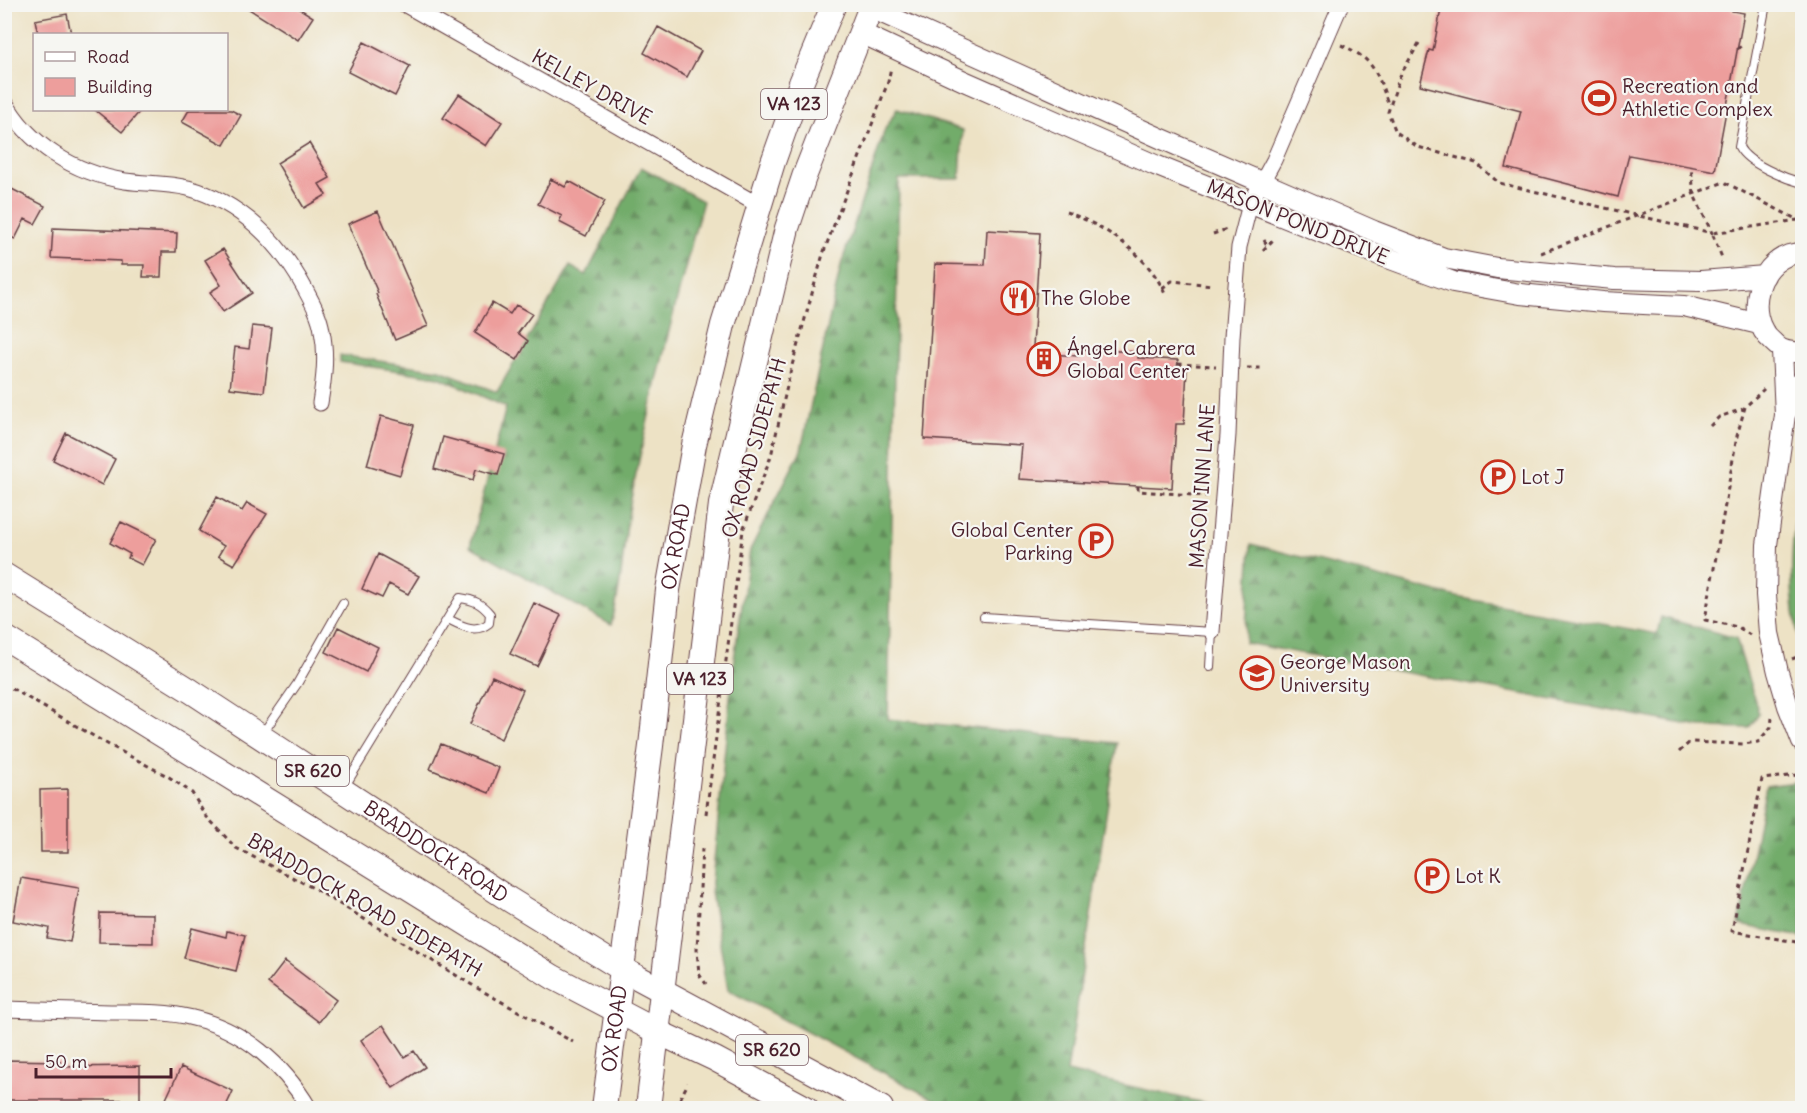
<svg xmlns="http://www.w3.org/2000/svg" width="1807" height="1113" font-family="Delius,sans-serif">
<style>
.forest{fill:url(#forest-firs);stroke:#5e664b;stroke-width:1.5}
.building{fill:#ed9e9c}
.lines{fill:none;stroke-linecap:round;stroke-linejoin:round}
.service-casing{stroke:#623c42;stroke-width:10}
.minor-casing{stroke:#623c42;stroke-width:17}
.tertiary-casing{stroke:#623c42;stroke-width:22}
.primary-casing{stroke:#623c42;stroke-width:26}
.path{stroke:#623c42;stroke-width:3;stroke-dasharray:4.5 4.5;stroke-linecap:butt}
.service{stroke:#fff;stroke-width:8}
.minor{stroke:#fff;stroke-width:15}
.tertiary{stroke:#fff;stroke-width:20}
.primary{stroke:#fff;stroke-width:24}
.labels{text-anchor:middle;stroke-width:4.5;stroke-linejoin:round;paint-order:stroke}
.shield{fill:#f6f6f2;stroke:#7e6067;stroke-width:1.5}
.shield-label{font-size:18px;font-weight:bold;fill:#4a1f2b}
.poi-label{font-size:20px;fill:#4a1f2b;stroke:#f6f6f2;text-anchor:start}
.street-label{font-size:20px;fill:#4a1f2b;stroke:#f6f6f2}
</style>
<defs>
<pattern id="forest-firs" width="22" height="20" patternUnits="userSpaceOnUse" patternTransform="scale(1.5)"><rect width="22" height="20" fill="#72ac6b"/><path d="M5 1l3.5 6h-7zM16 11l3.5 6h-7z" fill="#608b58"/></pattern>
</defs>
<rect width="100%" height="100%" fill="#f6f6f2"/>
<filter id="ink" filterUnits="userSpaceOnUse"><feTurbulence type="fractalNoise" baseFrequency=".0167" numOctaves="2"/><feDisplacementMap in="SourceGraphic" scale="12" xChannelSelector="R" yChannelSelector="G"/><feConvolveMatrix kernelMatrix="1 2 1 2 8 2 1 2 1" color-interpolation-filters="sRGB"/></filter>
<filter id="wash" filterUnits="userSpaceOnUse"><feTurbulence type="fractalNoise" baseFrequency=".008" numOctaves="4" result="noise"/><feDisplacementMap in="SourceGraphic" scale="24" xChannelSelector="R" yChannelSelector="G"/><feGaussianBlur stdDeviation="1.35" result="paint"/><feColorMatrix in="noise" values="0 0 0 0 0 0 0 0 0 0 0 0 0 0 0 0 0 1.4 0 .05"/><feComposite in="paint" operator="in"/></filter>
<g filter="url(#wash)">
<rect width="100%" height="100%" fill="#ede2c5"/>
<path class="forest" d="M897 109 963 130 960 179H899L888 719 1117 743 1067 1072 1227 1108H950L728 990 711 892 733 666 750 550 801 450 841 265 885 129Z
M641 167 703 201C676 300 651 399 631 499 623 541 623 583 611 625L470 546 506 407 439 377 340 362V355L440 370 497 392 570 266 586 275Z
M1802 471V651C1785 591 1792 531 1802 471Z
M1251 544 1457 597 1657 634 1661 617 1736 638 1759 714 1749 728 1700 727 1245 643Z
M1796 782 1802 793V937L1739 925 1766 786Z"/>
<g id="blocks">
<path class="building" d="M241 4H292L313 17 298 40Z
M1442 4H1733L1732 11 1744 13 1715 171 1629 155 1618 197 1506 168 1521 111 1420 85 1429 50 1433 51Z
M67 14 71 34H38L35 20Z
M658 27 701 51 687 77 644 53Z
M364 42 410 66 395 96 348 72Z
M459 94 502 122 486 146 443 118Z
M95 110H141L122 132Z
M189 110H231L241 115 224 145 182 122Z
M309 143 330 178 319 184 326 195 304 208 277 163Z
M551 179 565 187 569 181 605 201 586 236 559 222 562 216 538 204Z
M4 185 45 206 35 224 25 219 15 239 4 234Z
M378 211 428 326 395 340 376 294 378 293 348 224Z
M53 228 177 233 176 252H162L161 277H143L144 265H121V261L51 258Z
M987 230 1040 233 1033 347 1050 348V354L1078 356V349L1138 352V358L1178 360 1177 369H1187L1184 424H1176L1172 488 1019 479 1022 445 924 439 935 264 985 265Z
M223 249 252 293 223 312 210 292 221 285 205 260Z
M492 303 510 314 516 305 532 314 518 333 528 341 517 360 475 333Z
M252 326 272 328 264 392 230 388 235 347 249 349Z
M381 416 414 425 400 475 367 465Z
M66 433 115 459 102 485 53 460Z
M443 437 504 454 498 475 476 469 473 480 434 469Z
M217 497 242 511 247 503 267 514 234 565 218 556 224 546 199 531Z
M121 522 156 539 142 565 128 558 130 554 110 543Z
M378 554 419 576 408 594 389 584 382 598 362 589Z
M534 603 561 615 537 666 510 654Z
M338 627 378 647 366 672 326 652Z
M492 676 523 690 501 739 470 724Z
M441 744 499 768 489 793 430 769Z
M68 789V852H41L40 790Z
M21 878 79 888 70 942 47 938 49 928 13 921Z
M100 913 153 914V943L99 942Z
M192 928 226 937 227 931 245 935 236 971 184 958Z
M285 961 336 1000 319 1022 268 983Z
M383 1025 404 1057 414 1051 425 1067 393 1088 361 1040Z
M4 1060 60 1061V1067L140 1066V1100H4Z
M181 1067 233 1091 225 1108H182L165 1101Z"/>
</g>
</g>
<g filter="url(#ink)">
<use href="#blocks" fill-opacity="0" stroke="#623c42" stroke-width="1.5"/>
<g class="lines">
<defs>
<path id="service" d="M1766 4 1739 147C1748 164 1784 178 1802 183
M984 617 1212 632 1210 667
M263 733 297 684 343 603
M345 786 460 598C474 600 481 603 490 614L489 623C475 634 462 626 448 619"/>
<path id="minor" d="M404 4 760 206
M4 100C28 145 75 173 125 181 146 184 167 183 188 188 240 202 280 242 305 289 312 302 320 316 322 331 327 355 324 379 320 403
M1212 632 1228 435 1232 337 1239 247 1250 204 1274 160 1341 4
M4 1009C40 1010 75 1011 110 1012 138 1012 166 1011 193 1018 244 1030 283 1064 309 1108"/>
<path id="tertiary" d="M871 8 1160 138 1374 231 1444 258 1497 268 1614 279 1701 281 1765 276
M861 33 964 81 1155 165 1358 247 1453 282 1520 294 1603 302 1684 306 1759 324
M1802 253C1759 253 1741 316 1773 342 1776 345 1780 349 1784 350 1789 352 1797 352 1802 353
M1782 350 1785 415 1767 545 1766 595 1769 633 1778 672 1788 706 1802 742
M1786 413 1802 381"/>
<g id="primary">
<path id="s1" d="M4 575 191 691 510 900 622 969 881 1108"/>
<path d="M4 637 553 977 658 1032 715 1059 806 1108"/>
<path id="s2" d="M604 1108 651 746 668 590 694 445 723 325 773 162 801 83 834 4"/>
<path d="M648 1108 721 504 787 228 804 177 872 4"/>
</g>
</defs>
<use href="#service" class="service-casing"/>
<use href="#minor" class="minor-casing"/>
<use href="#tertiary" class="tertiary-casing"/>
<use href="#primary" class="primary-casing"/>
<path class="path" d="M1733 5H1749
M1419 43 1400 76 1388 112 1396 132 1418 147 1476 163 1499 183 1712 233 1694 195 1691 167
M1341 45C1373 58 1378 73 1388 104
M1737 49 1742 46
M1066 212C1104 225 1149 255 1165 294
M1213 234 1227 229
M1264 240 1267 245
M1263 250 1274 239
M1541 253 1724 182 1798 220 1712 233 1723 260
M1162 288 1172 281 1213 285
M1178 364 1216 366
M1247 368H1265
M1745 407 1737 436 1705 620 1738 627 1750 635
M1710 426 1719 417 1743 409 1764 389
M1138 486V491L1206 496
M1792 659 1802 655
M4 684 109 745 169 777 192 793 205 815 236 848 315 889 477 988 573 1042
M1679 752 1690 742 1743 744 1758 742 1771 727 1772 718
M1798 775 1762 779 1732 931 1802 943
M706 814 743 530 771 456 791 369 823 254 888 82 891 67
M702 848 697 950 699 974 706 984
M678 1108 680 1099 688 1083"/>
<use href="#service" class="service"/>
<use href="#minor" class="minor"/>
<use href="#tertiary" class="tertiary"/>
<use href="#primary" class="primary"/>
</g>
</g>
<defs>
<symbol id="stadium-ring" viewBox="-11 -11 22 22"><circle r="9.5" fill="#f6f6f2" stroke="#c8321e" stroke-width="1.5"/><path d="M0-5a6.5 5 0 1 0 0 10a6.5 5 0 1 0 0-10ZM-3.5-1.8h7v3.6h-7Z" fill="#c8321e"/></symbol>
<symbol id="restaurant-ring" viewBox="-11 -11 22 22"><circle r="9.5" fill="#f6f6f2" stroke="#c8321e" stroke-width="1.5"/><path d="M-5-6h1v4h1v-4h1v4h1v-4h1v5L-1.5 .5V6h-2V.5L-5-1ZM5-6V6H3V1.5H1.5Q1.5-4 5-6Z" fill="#c8321e"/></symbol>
<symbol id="building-ring" viewBox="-11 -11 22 22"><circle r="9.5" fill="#f6f6f2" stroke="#c8321e" stroke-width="1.5"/><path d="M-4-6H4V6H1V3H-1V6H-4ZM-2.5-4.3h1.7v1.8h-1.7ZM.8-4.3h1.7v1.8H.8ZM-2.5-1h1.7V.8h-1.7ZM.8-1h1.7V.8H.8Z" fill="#c8321e"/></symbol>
<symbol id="parking-ring" viewBox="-11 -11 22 22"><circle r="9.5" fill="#f6f6f2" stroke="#c8321e" stroke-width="1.5"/><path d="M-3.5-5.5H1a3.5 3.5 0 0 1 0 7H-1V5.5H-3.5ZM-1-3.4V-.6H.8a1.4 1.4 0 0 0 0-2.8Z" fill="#c8321e"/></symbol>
<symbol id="university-ring" viewBox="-11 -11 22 22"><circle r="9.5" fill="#f6f6f2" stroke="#c8321e" stroke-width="1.5"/><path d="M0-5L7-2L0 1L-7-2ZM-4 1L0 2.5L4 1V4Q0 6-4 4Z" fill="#c8321e"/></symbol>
</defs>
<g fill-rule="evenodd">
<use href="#stadium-ring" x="1580" y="79" width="38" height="38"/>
<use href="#restaurant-ring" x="999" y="279" width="38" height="38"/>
<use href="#building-ring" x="1025" y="340" width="38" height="38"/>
<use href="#parking-ring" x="1479" y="458" width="38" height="38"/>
<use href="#parking-ring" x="1077" y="522" width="38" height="38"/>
<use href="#university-ring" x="1238" y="654" width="38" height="38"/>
<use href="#parking-ring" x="1413" y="857" width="38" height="38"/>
</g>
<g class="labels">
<g class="shield">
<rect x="761" y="89" width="66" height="30" rx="4.5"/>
<rect x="667" y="664" width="66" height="30" rx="4.5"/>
<rect x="277" y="756" width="72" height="30" rx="4.5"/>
<rect x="736" y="1035" width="72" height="30" rx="4.5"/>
</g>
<g class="shield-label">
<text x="794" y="110">VA 123</text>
<text x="700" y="685">VA 123</text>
<text x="313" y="777">SR 620</text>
<text x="772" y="1056">SR 620</text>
</g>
<g class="poi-label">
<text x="1622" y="93">Recreation and<tspan x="1622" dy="23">Athletic Complex</tspan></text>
<text x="1041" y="305">The Globe</text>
<text x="1067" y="355">Ángel Cabrera<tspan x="1067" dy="23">Global Center</tspan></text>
<text x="1521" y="484">Lot J</text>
<text x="1073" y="537" text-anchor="end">Global Center<tspan x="1073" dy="23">Parking</tspan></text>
<text x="1280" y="669">George Mason<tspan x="1280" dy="23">University</tspan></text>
<text x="1455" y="883">Lot K</text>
</g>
<g class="street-label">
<text transform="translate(592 87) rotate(29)" y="7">KELLEY DRIVE</text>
<text transform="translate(1298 222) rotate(22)" y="7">MASON POND DRIVE</text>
<text transform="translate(754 448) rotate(-74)" y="7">OX ROAD SIDEPATH</text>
<text transform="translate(1202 486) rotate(-86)" y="7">MASON INN LANE</text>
<text dy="7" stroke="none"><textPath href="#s2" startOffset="566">OX ROAD</textPath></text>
<text dy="7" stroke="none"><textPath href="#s1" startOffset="513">BRADDOCK ROAD</textPath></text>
<text transform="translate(365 905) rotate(30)" y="7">BRADDOCK ROAD SIDEPATH</text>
<text dy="7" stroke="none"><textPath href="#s2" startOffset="80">OX ROAD</textPath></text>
</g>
</g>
<rect width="1807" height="1113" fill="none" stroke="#f6f6f2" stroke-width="24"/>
<rect x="33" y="33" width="195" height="78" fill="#f6f6f2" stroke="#b1a0a2" stroke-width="1.5"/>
<rect x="45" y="52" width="30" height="9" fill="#ffffff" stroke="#b1a0a2" stroke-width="1.5"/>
<text x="87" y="63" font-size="18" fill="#4a1f2b">Road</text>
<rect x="45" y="78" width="30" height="18" fill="#ed9e9c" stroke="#b1a0a2" stroke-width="1.5"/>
<text x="87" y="93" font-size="18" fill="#4a1f2b">Building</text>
<path d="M36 1068v9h135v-9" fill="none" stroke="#4a1f2b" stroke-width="3"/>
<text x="45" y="1068" font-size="18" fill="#4a1f2b" stroke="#f6f6f2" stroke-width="4.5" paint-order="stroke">50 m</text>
</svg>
